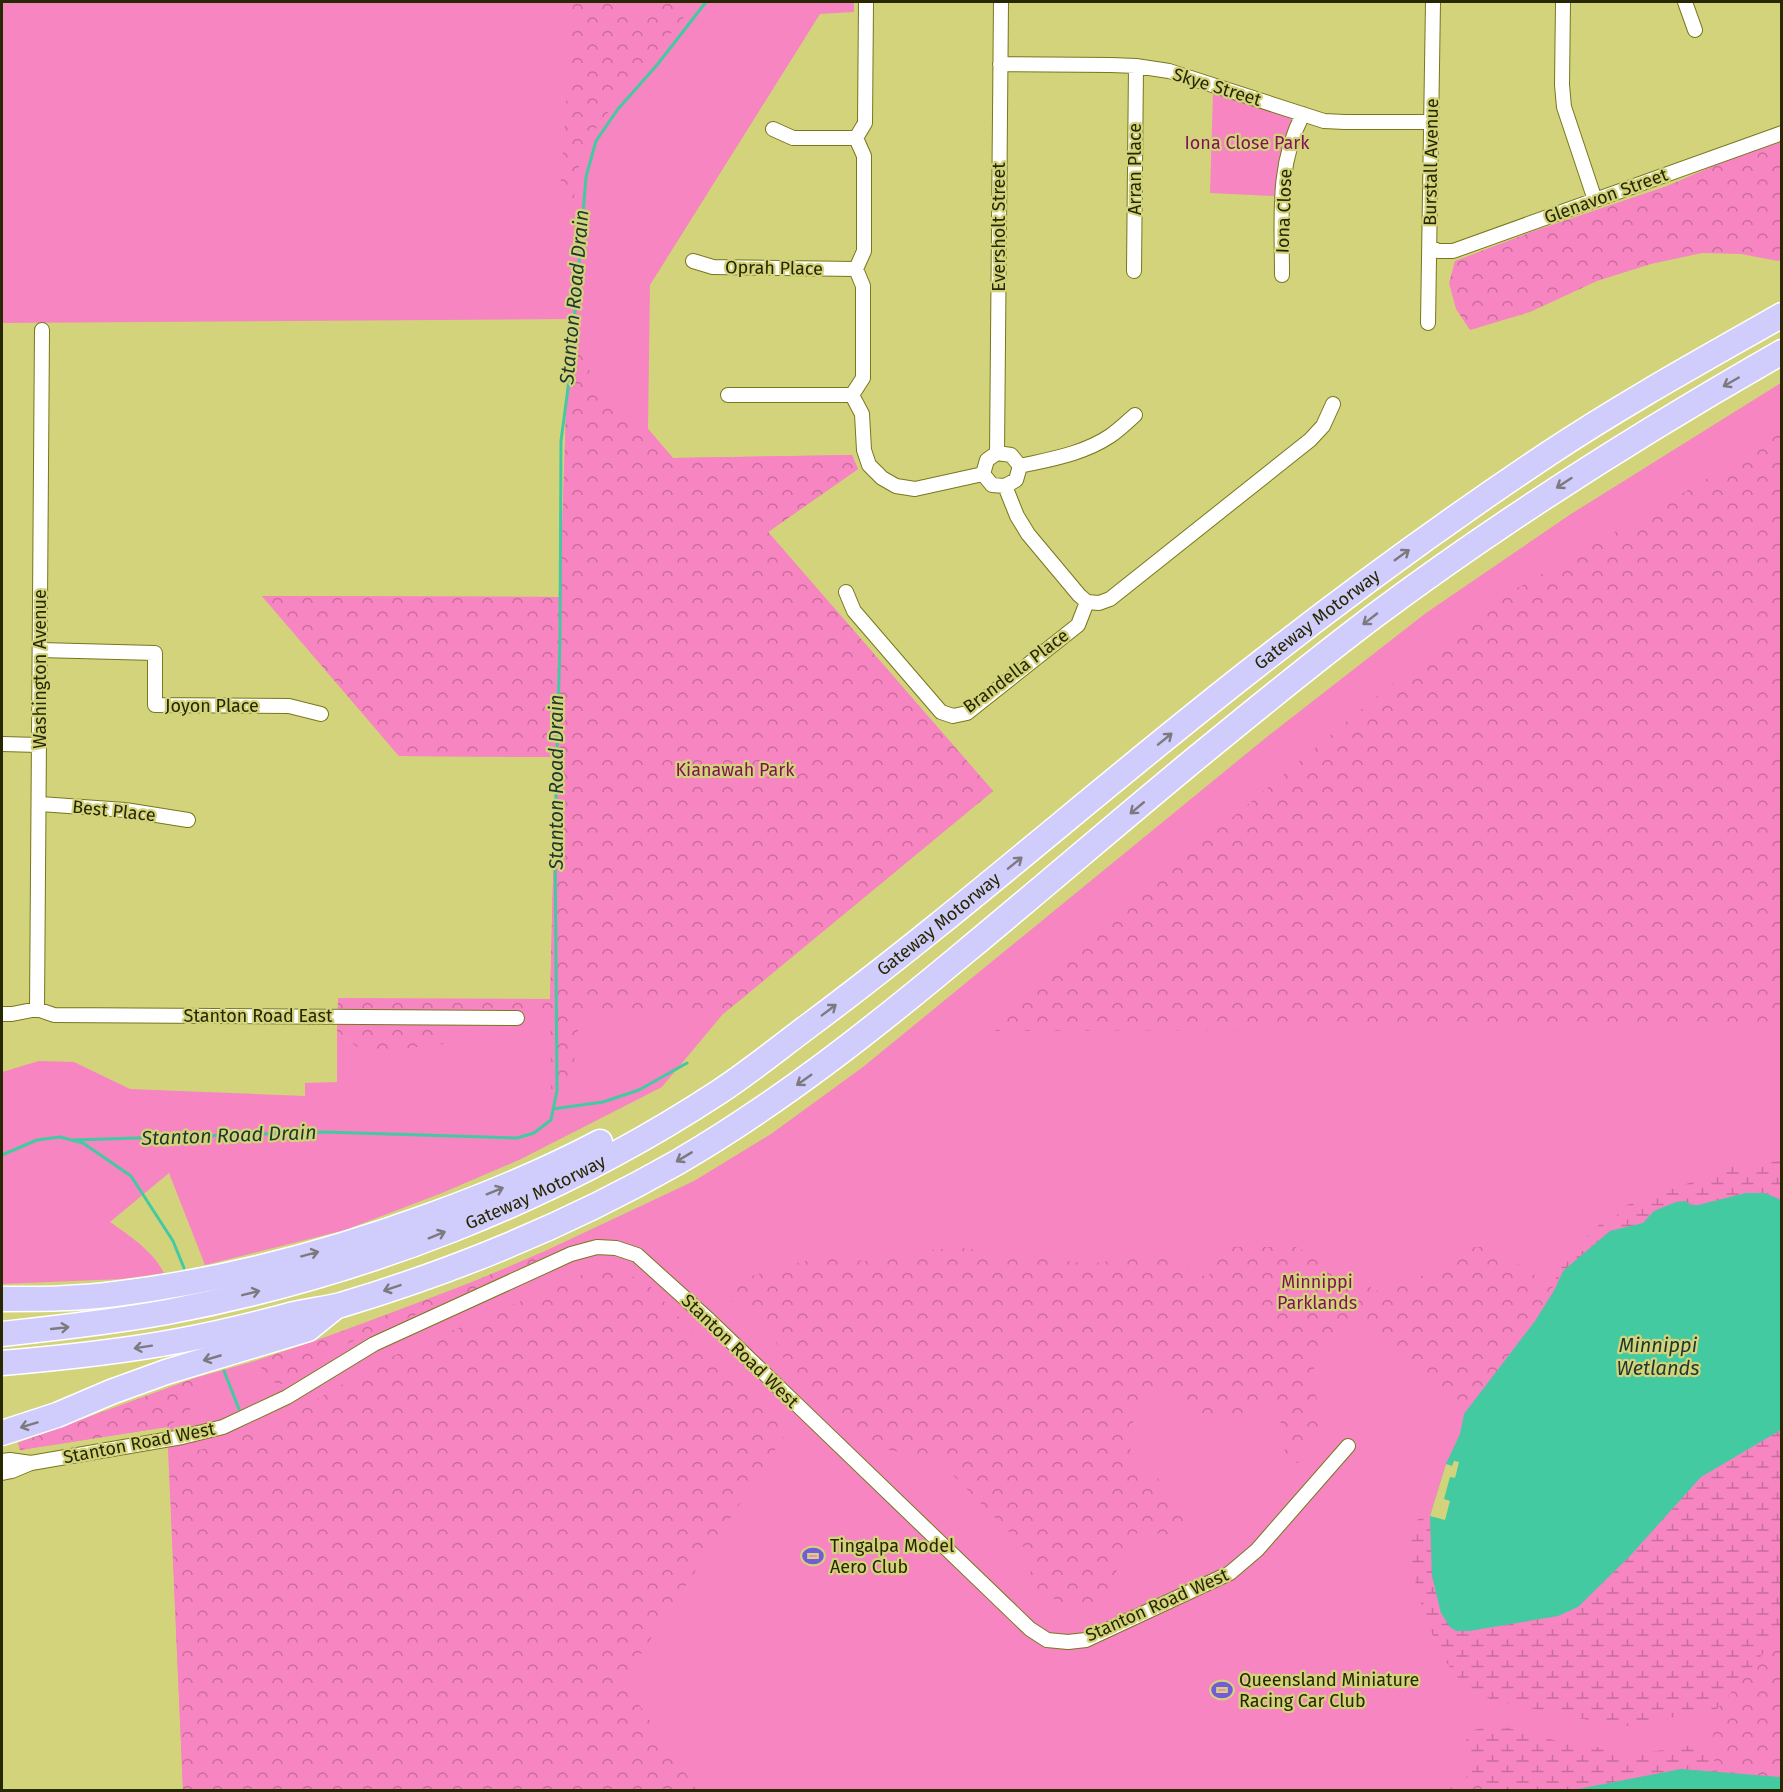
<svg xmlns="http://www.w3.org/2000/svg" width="1783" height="1792" font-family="'Fira Sans',sans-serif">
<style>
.green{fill:#f785c1}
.forest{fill:url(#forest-crowns)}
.wetland{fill:url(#wetland-marsh)}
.water{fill:#43caa1}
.pier{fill:#d3d37c}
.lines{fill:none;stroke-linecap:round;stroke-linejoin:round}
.stream{stroke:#43caa1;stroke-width:3}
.minor-casing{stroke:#79771c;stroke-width:16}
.motorway-casing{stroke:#fff;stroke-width:27}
.minor{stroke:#fff;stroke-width:14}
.motorway{stroke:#d0ccfb;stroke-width:24}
.oneway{stroke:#7c7a7e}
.labels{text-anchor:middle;stroke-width:4.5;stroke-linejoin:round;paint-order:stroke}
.street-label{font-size:18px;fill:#272702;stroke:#d3d37c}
.park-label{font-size:18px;fill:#7f1256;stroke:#d3d37c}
.poi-label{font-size:18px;fill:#272702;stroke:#d3d37c;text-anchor:start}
.water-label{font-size:20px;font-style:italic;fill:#1d392f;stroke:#d3d37c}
</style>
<defs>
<pattern id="forest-crowns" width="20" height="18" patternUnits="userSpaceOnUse" patternTransform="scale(1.5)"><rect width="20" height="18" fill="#f785c1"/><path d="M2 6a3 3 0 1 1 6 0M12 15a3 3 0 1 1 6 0" fill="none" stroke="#c86d9b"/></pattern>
<pattern id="wetland-marsh" width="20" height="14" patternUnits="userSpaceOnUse" patternTransform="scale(1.5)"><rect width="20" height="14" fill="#f785c1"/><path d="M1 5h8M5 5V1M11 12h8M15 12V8" fill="none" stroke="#c86d9b"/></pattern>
</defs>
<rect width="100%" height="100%" fill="#d3d37c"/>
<path class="green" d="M2 2H854V12L820 14 650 285 648 429 673 458 852 455 858 469 768 532 993 791 723 1014 662 1087 519 1160 442 1193 345 1230 205 1265 169 1173 110 1222C130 1236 153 1251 164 1273L122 1279 2 1284V1072L39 1061 74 1062 130 1089 305 1096V1083L337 1082V1031L364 1053 452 1012 550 1009 556 757 399 756 262 596 560 597 569 319 2 323Z
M1213 93 1293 118 1280 156 1274 196 1210 193Z
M1781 383V1790H183L167 1427 20 1450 18 1443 195 1378 255 1361 313 1342 481 1279 543 1252 694 1181 771 1134 863 1067 1268 736 1426 613 1571 514Z"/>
<path class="forest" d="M573 2H620L629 22 653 12 654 2H696L598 125 576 173 574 201 560 194Z
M1781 142 1782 259 1778 261 1741 254 1702 253 1651 264 1597 281 1530 312 1470 330 1456 309 1449 283 1455 261 1531 232 1667 186 1734 157Z
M569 318 599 395 648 429 673 458 852 455 858 469 768 532 993 791 723 1014 580 1011 571 1091 551 1094 550 1010 453 1012 444 1044 364 1053 337 1031 338 998 550 999 556 757 399 756 262 596 560 597Z
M1781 433V1028L978 1031 1426 655 1498 599 1690 489Z
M1492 1246 1555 1289 1535 1321 1464 1414 1430 1381 1409 1370 1384 1341 1357 1323 1323 1344 1314 1359V1391L1325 1420 1298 1463 1284 1458 1286 1436 1272 1401 1237 1415 1203 1416 1170 1391 1135 1401 1129 1465 1154 1474 1192 1517 1176 1536 1139 1531 1116 1555 1117 1583 1101 1598 1077 1611 1026 1584 1035 1560 1021 1544 935 1457 881 1449 818 1396 782 1356 767 1321 730 1301 737 1280 826 1255 864 1261 954 1247 1090 1264 1169 1251 1207 1278 1226 1247H1296L1381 1293 1440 1268 1466 1248Z
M543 1252 545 1257 481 1287 344 1345 278 1386 255 1361C353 1329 449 1293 543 1252Z
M618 1271 646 1282 787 1432 623 1681 697 1790H183L169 1460 270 1427 382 1361 586 1273Z
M195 1378 190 1411 167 1427 20 1450 18 1443Z
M1781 1632V1777L1717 1772 1711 1749 1717 1709Z
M1472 1773 1495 1790H1447Z"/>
<path class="wetland" d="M1781 1161V1200L1765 1193H1746L1698 1205 1676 1202 1654 1211 1643 1223 1610 1231 1555 1289 1557 1266 1602 1222 1615 1219 1621 1207 1709 1176 1732 1166Z
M1781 1430V1632L1717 1709 1622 1727 1491 1700 1461 1681 1442 1657 1424 1615 1413 1573 1411 1533 1418 1519 1430 1516 1432 1576 1441 1613 1456 1631H1469L1558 1616 1578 1607 1629 1557 1701 1477Z
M1494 1724 1579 1747H1605L1630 1754 1665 1750 1682 1745 1711 1749 1717 1772 1681 1769 1573 1790H1495L1472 1773 1465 1733Z"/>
<path class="water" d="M1746 1193H1765L1781 1200V1430L1701 1477 1629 1557 1578 1607 1558 1616 1469 1631H1456L1450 1627 1441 1613 1432 1576 1430 1516 1446 1464 1460 1434 1464 1414 1535 1321 1555 1289 1563 1271 1610 1231 1643 1223 1654 1211 1676 1202 1686 1201 1691 1205H1698Z
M1681 1769 1781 1777V1790H1573Z"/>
<path class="pier" d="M1454 1461 1459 1462 1455 1478 1450 1477 1444 1499 1450 1501 1445 1520 1430 1516 1446 1464 1452 1466Z"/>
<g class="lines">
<path class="stream" d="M553 1109 603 1102 639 1090 687 1063
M73 1140 324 1132 517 1138 534 1133 551 1120 557 1091 555 831 560 639 561 441 570 373 586 177 596 141 618 109 657 65 706 2
M2 1155 37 1140 60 1137 83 1143 131 1176 173 1241 184 1268
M224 1371 239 1409"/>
<defs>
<path id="minor" d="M866 2 865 123 856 138 864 156V251L856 269 863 286V378L852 395 862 414 864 450 869 465 882 478 896 486 915 489 983 474
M1563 2 1562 85 1564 107 1595 200
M1685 2 1695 30
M1000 64 1111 65 1136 66 1169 71 1324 121 1345 122H1431
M773 129 793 138H856
M1430 247 1438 251H1453L1782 133
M693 261 713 267 856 269
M1134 271 1136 66
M1282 275C1282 218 1276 166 1303 114
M1428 323 1433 2
M728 395H852
M997 453 1001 2
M997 453 1011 455 1020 466 1016 480 1005 486 992 485 983 474 987 460Z
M1020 466C1051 459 1083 454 1110 436 1119 430 1127 422 1135 415
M1005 486 1017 516 1028 534 1079 595 1087 602
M846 592 854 611 941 712 953 716 967 713 1078 625 1087 602 1099 603 1110 599 1310 440 1323 426 1333 404
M40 650 155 653V705L289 706 321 714
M2 744 39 745
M40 804 125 810 188 820
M37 1009 42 330
M2 1014H12L37 1009 54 1015 517 1018
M2 1461 10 1460 31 1463
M2 1473 12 1471 31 1463 182 1437 223 1427 287 1397 374 1344 571 1254 597 1247 616 1248 637 1255 709 1320 1030 1629 1047 1640 1068 1642 1086 1640 1230 1573 1257 1550 1348 1446"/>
<g id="motorway">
<path d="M2 1299C39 1299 78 1299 115 1294 222 1281 328 1253 429 1216 487 1195 545 1171 600 1142"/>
<path id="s1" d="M2 1334C57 1328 113 1322 167 1312 362 1275 553 1201 719 1092 751 1071 780 1047 811 1024 965 909 1108 781 1260 663 1353 590 1449 520 1548 454 1623 404 1703 360 1782 315"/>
<path d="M2 1363C61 1358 120 1352 178 1341 216 1334 253 1325 290 1315 307 1311 325 1309 341 1305 458 1270 573 1222 678 1162 781 1102 874 1028 965 952 1040 890 1114 826 1189 764 1251 713 1313 662 1377 614 1506 518 1642 432 1782 352"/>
<path d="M2 1433 57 1415 111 1392 166 1372 308 1329 334 1308"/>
</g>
</defs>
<use href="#minor" class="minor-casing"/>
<use href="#motorway" class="motorway-casing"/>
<use href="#minor" class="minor"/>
<use href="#motorway" class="motorway"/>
</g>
<defs><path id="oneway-shaft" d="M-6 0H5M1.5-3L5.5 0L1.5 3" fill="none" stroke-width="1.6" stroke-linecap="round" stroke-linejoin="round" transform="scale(1.5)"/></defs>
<g class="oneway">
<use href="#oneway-shaft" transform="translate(1731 382) rotate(150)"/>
<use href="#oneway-shaft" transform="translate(1564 483) rotate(147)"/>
<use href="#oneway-shaft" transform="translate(1402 555) rotate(-36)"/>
<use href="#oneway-shaft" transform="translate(1370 619) rotate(142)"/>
<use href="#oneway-shaft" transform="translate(1165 739) rotate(-39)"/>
<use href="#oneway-shaft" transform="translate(1137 808) rotate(140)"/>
<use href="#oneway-shaft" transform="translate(1015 863) rotate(-39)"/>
<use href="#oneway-shaft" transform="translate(829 1010) rotate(-37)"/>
<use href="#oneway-shaft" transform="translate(804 1080) rotate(145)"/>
<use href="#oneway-shaft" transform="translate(684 1157) rotate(149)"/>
<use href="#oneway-shaft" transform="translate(495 1191) rotate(-22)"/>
<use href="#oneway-shaft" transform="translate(437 1235) rotate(-22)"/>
<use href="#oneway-shaft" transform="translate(310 1254) rotate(-15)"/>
<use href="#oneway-shaft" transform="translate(392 1288) rotate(161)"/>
<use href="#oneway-shaft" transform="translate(251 1293) rotate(-14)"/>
<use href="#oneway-shaft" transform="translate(60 1328) rotate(-6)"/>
<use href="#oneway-shaft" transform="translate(143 1347) rotate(171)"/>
<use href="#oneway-shaft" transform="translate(212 1358) rotate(164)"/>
<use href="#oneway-shaft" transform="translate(29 1425) rotate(163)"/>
</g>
<defs>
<symbol id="stadium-bare" viewBox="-9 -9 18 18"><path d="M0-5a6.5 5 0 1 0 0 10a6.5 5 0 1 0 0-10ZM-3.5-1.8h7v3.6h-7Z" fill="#755cd7" stroke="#d3d37c" stroke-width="2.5" paint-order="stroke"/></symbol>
</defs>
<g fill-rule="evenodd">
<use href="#stadium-bare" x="798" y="1541" width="30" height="30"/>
<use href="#stadium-bare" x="1207" y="1675" width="30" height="30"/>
</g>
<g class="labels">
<g class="street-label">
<text transform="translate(1217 87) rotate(17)" y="6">Skye Street</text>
<text transform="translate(1431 162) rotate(-89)" y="6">Burstall Avenue</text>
<text transform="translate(1135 169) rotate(-90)" y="6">Arran Place</text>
<text transform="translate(1606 196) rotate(-20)" y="6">Glenavon Street</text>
<text transform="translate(1284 211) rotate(-88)" y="6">Iona Close</text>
<text transform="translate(999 227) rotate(-90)" y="6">Eversholt Street</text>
<text transform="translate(774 268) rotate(1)" y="6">Oprah Place</text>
<text dy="6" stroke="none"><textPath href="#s1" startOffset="1527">Gateway Motorway</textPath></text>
<text transform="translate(40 669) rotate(-90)" y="6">Washington Avenue</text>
<text transform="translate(1016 671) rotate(-37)" y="6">Brandella Place</text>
<text x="212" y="712">Joyon Place</text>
<text transform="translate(114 811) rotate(6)" y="6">Best Place</text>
<text dy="6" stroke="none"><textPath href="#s1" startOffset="1041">Gateway Motorway</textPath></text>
<text x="258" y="1022">Stanton Road East</text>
<text dy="6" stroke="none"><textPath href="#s1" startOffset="555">Gateway Motorway</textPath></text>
<text transform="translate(740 1351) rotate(44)" y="6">Stanton Road West</text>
<text transform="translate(139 1443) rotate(-11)" y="6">Stanton Road West</text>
<text transform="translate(1157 1605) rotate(-24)" y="6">Stanton Road West</text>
</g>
<g class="park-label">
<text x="1247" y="149">Iona Close Park</text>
<text x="735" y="776">Kianawah Park</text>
<text x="1317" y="1288">Minnippi<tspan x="1317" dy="21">Parklands</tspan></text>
</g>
<g class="poi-label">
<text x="830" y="1552">Tingalpa Model<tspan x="830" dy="21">Aero Club</tspan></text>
<text x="1239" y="1686">Queensland Miniature<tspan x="1239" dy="21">Racing Car Club</tspan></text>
</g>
<g class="water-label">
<text transform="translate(574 297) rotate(-85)" y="7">Stanton Road Drain</text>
<text transform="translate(556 782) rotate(-90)" y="7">Stanton Road Drain</text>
<text transform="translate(229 1135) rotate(-2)" y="7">Stanton Road Drain</text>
<text x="1658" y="1352">Minnippi<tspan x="1658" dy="23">Wetlands</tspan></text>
</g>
</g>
<rect width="1783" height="1792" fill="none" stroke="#272702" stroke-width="6"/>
</svg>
